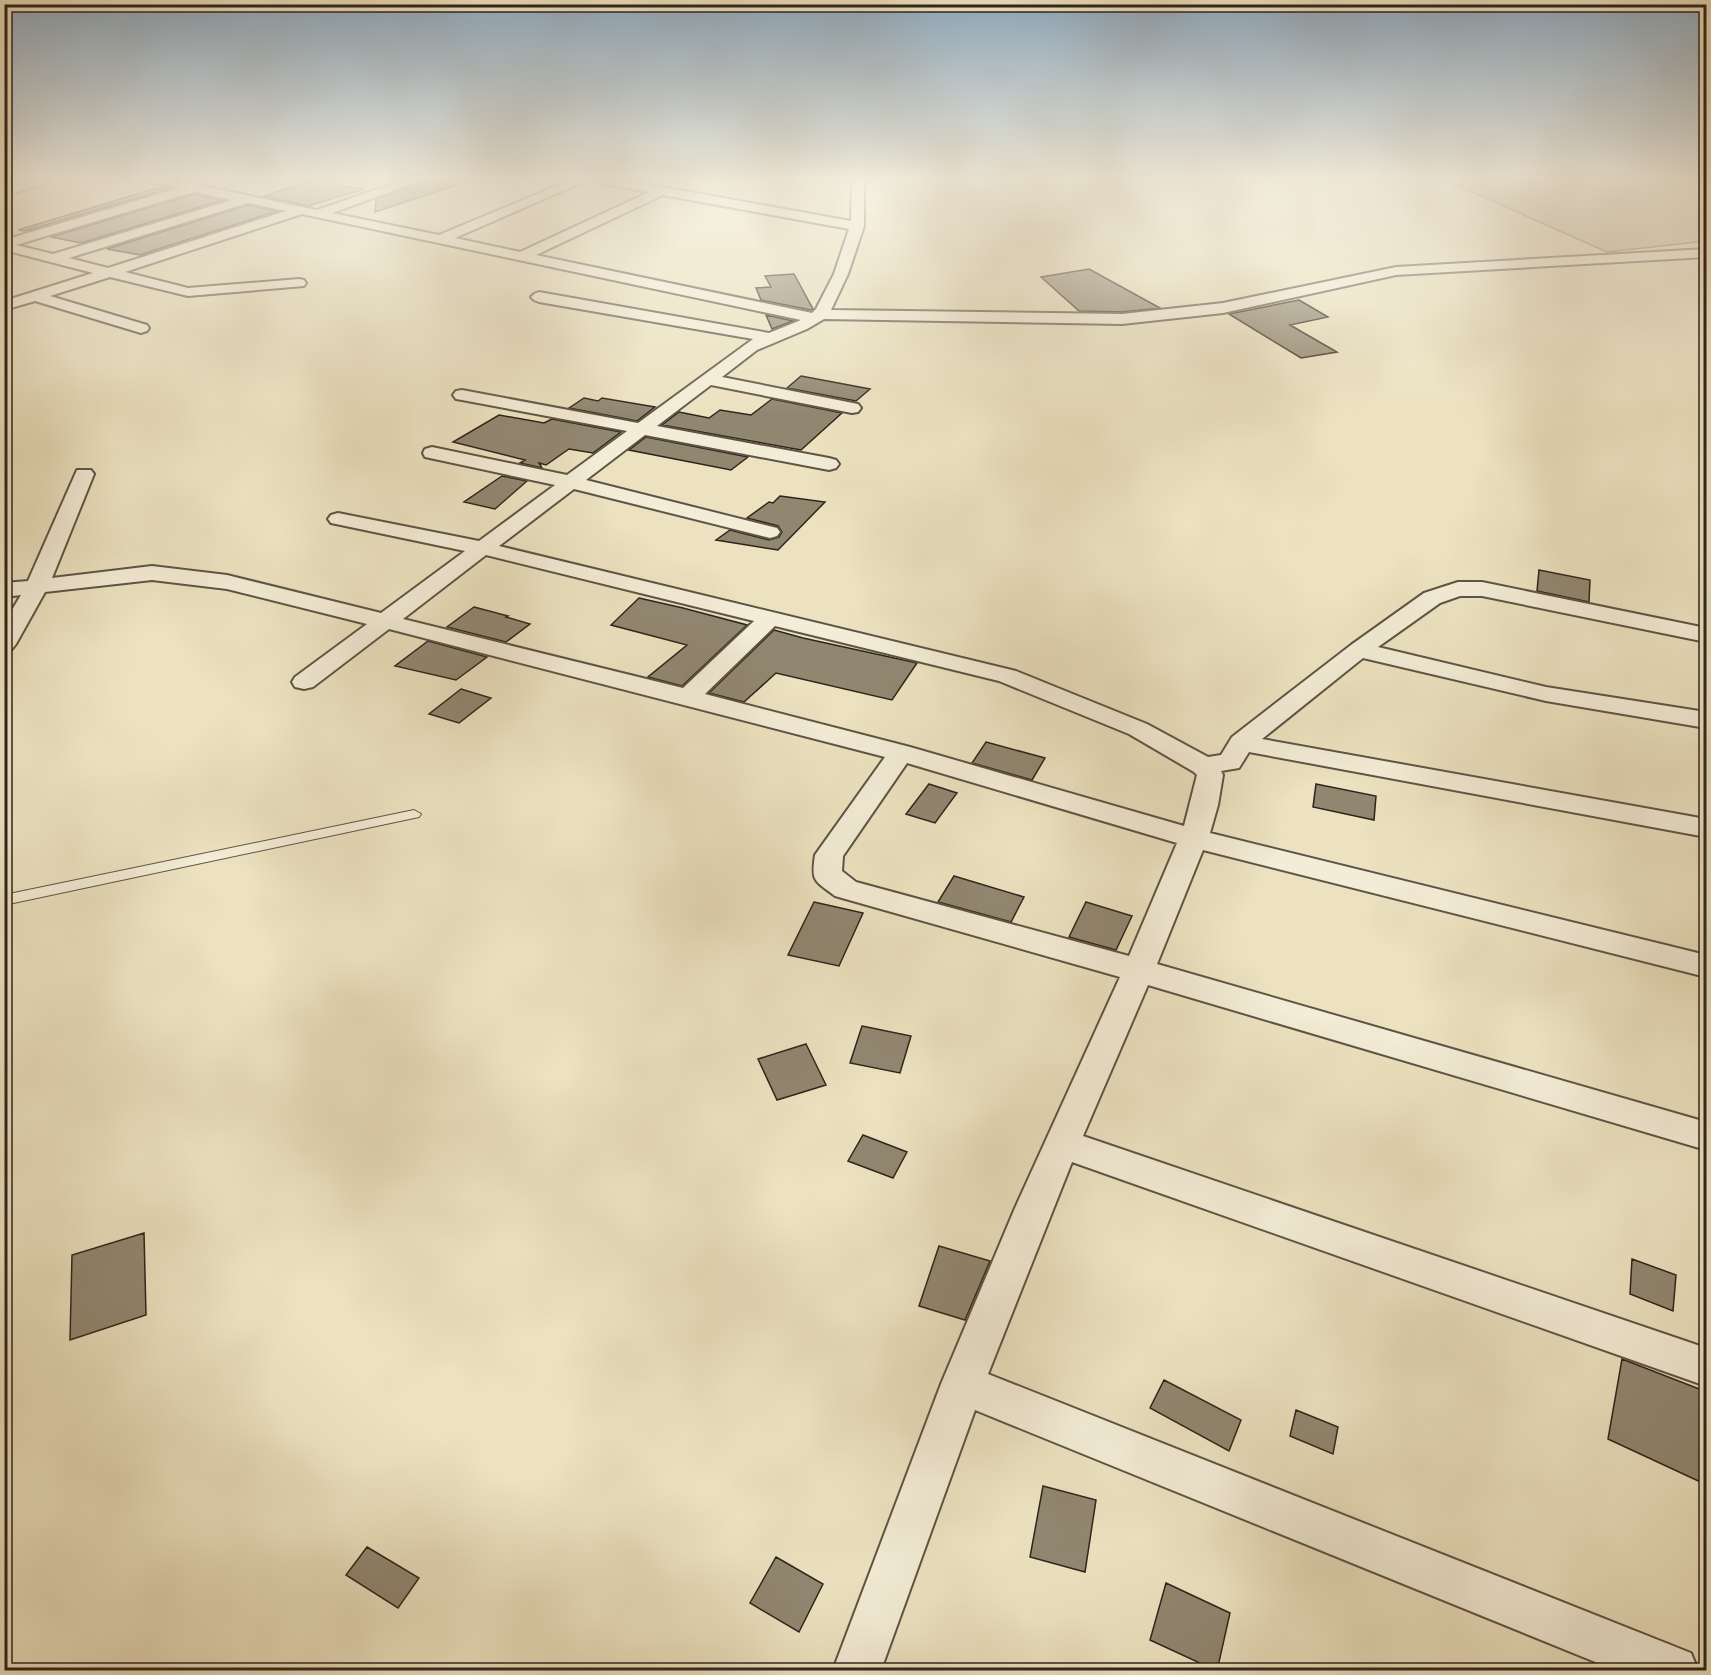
<svg xmlns="http://www.w3.org/2000/svg" width="1711" height="1675" font-family="'IM FELL French Canon',serif">
<style>
.green{fill:#ccc2a4;stroke:#7e7360;stroke-width:1.5}
.building{fill:#918771;stroke:#2f241c;stroke-width:1.5}
.lines{fill:none;stroke-linecap:round;stroke-linejoin:round}
.lane-casing{stroke:#5e5445;stroke-width:2}
.street-casing{stroke:#5e5445;stroke-width:4}
.lane{fill:#f3ecd6;fill-rule:evenodd}
.street{fill:#f3ecd6;fill-rule:evenodd}
</style>
<rect width="100%" height="100%" fill="#ece2c0"/>
<filter id="stains"><feTurbulence type="fractalNoise" baseFrequency=".00333" numOctaves="4"/><feColorMatrix values="0 0 0 0 .2 0 0 0 0 .09 0 0 0 0 .02 0 0 0 .5 -.17"/></filter>
<radialGradient id="worn" r=".72"><stop offset=".6" stop-color="#630" stop-opacity="0"/><stop offset="1" stop-color="#630" stop-opacity=".3"/></radialGradient>
<path class="green" d="M1443 179H1706V241L1607 252Z"/>
<path class="building" d="M315 179H341L343 186 364 189 308 206 264 196Z
M428 179H460V184L375 212 376 199Z
M157 188 167 189 25 231 18 230Z
M194 194 223 200 81 243 51 237Z
M248 205 277 211 140 255 107 249Z
M1089 269 1160 308 1122 312 1079 311 1041 277Z
M794 274 813 309 811 310 761 300 756 288 771 287 765 276Z
M1299 300 1328 317 1290 325 1337 352 1301 358 1229 314Z
M766 315 793 321 772 329Z
M801 376 870 389 856 401 787 388Z
M584 398 598 401 602 398 655 407 637 421 569 408Z
M772 399 842 413 801 450 662 425 679 412 709 418 720 410 751 415Z
M499 415 544 423 552 419 621 432 593 453 569 449 546 465 539 463 542 468 520 463 525 460 453 442Z
M646 437 748 457 731 470 629 450Z
M502 476 527 481 495 509 464 502Z
M780 496 825 502 778 550 716 540 730 530 769 540 779 537 782 532 778 526 747 518 769 502 773 503Z
M1539 570 1590 580 1589 602 1537 591Z
M639 598 683 608 747 625 682 686 648 677 687 645 611 625Z
M474 607 508 616 506 617 530 624 506 642 447 627Z
M774 630 803 638 917 663 892 700 776 673 744 702 709 693Z
M428 641 487 657 456 680 395 666Z
M461 689 491 698 459 723 429 714Z
M986 742 1045 758 1032 780 972 763Z
M929 784 957 793 935 823 906 814Z
M1316 784 1376 796 1374 820 1313 807Z
M954 876 1024 897 1011 922 938 902Z
M814 902 863 913 839 966 788 955Z
M1086 902 1132 916 1116 950 1069 937Z
M862 1026 911 1036 900 1073 850 1063Z
M806 1044 826 1085 777 1100 758 1059Z
M863 1135 907 1152 893 1178 848 1161Z
M144 1233 146 1315 70 1340 72 1255Z
M939 1246 990 1261 965 1320 919 1306Z
M1632 1259 1676 1275 1673 1311 1630 1294Z
M1622 1359 1707 1392V1485L1608 1439Z
M1164 1380 1241 1420 1229 1451 1150 1408Z
M1296 1410 1338 1427 1333 1454 1290 1436Z
M1043 1486 1096 1500 1085 1572 1030 1557Z
M367 1547 419 1578 398 1608 346 1575Z
M776 1557 823 1584 799 1632 750 1603Z
M1166 1583 1230 1613 1217 1671 1150 1640Z"/>
<g class="lines">
<defs>
<path id="lane" d="M414 810 421 814 419 817 4 905V895Z"/>
<path id="street" d="M36 179H55L4 197V189Z
M145 179H170L317 210 407 179H426L332 213 439 235 573 179H590L455 238 520 252 649 192 597 183 591 179H618L851 221 852 179H864V226L848 274 831 310 1122 314 1223 303 1396 267 1706 249V257L1396 275 1223 313 1122 324 824 319 807 329 757 350 722 377 858 404 861 408 858 412 852 413 711 385 657 426 829 458 836 460 839 464 836 468 829 470 645 435 586 480 777 528 780 532 777 536 770 538 574 489 499 546 1016 671 1147 724 1208 757 1221 755 1232 737 1351 645 1424 593 1458 582H1482L1706 628V642L1482 596H1460L1440 603 1378 647 1546 687 1706 712V728L1546 701 1363 658 1262 739 1706 819V837L1249 752 1239 768 1221 771 1223 775 1218 805 1210 833 1706 955V977L1203 850 1157 964 1706 1122V1150L1148 985 1083 1136 1706 1348V1386L1072 1162 988 1374 1691 1653 1698 1670H1615L975 1410 881 1670H833L941 1384 1015 1208 1120 977 835 896C814 880 811 882 815 855L885 757 389 629 313 687 304 689 295 687 292 682 295 677 367 624 227 589 152 580 45 592 16 644 12 649 4 651V623L21 595 4 597V583L28 581 77 470H91L94 474 52 578 152 566 227 575 381 613 465 551 331 523 328 519 331 515 338 513 479 541 555 485 425 457 423 453 425 449 432 447 567 475 627 431 462 400 456 399 453 395 456 391 462 390 638 423 753 339 539 302 534 300 531 297 534 294 539 292 769 333 801 320 302 214 125 272 188 288 299 279 304 280 306 283 304 286 188 296 110 277 50 296 147 325 149 328 147 331 141 333 35 301 4 310V301L93 273 4 250V240L179 188 147 182ZM194 192 232 200 53 254 16 245ZM663 195 849 229 834 274 816 309 812 313 536 255ZM248 203 286 211 108 268 69 258ZM486 555 754 621 683 688 403 619ZM775 626 999 681 1129 734 1194 772 1197 775 1184 826 910 747 705 694ZM907 763 1177 843 1129 956 856 882 842 871 843 856Z"/>
</defs>
<use href="#lane" class="lane-casing"/>
<use href="#street" class="street-casing"/>
<use href="#lane" class="lane"/>
<use href="#street" class="street"/>
</g>
<linearGradient id="sky" x2="0" y2="1"><stop stop-color="#90acc2"/><stop offset="0.43" stop-color="#f6f2e3"/><stop offset="1" stop-color="#f6f2e3" stop-opacity="0"/></linearGradient>
<rect width="1711" height="414" fill="url(#sky)"/>
<rect width="1711" height="1675" fill="none" stroke="#ece2c0" stroke-width="24"/>
<rect x="6" y="6" width="1699" height="1663" fill="none" stroke="#2f241c" stroke-width="3"/>
<rect x="12" y="12" width="1687" height="1651" fill="none" stroke="#2f241c" stroke-width="1.5"/>
<rect width="100%" height="100%" filter="url(#stains)"/>
<rect width="100%" height="100%" fill="url(#worn)"/>
</svg>
